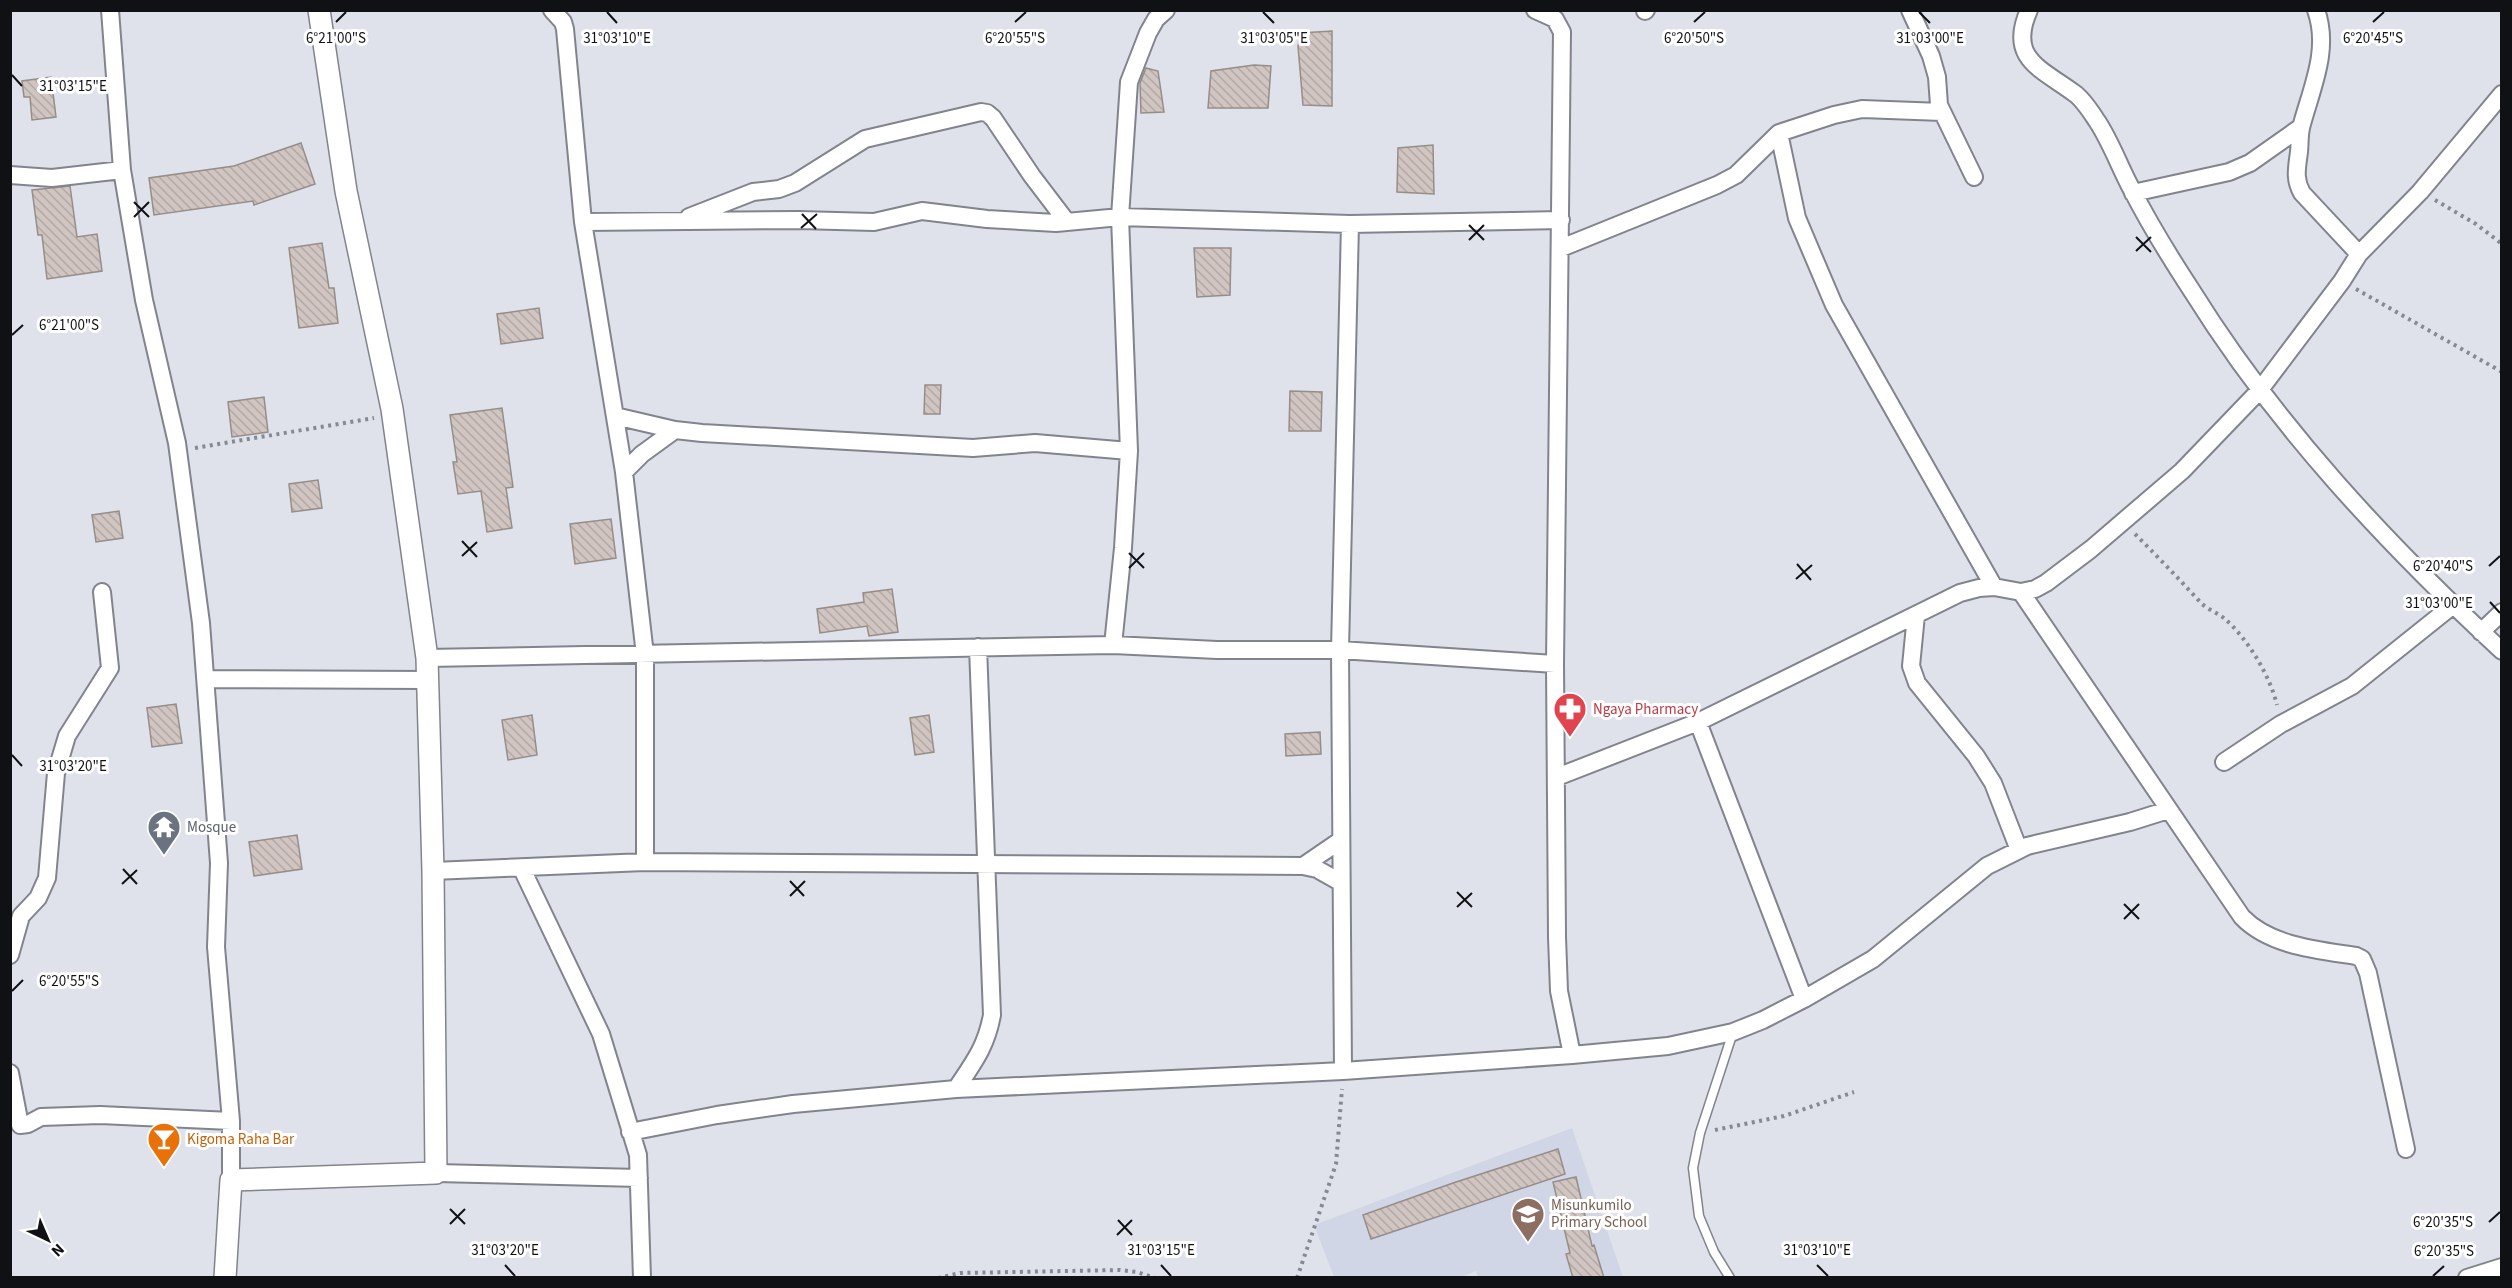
<svg xmlns="http://www.w3.org/2000/svg" width="2512" height="1288" viewBox="0 0 2512 1288" font-family="'Source Sans 3',sans-serif">
  <defs>
    <pattern id="building-back-hatch" width="6" height="6" patternUnits="userSpaceOnUse" patternTransform="scale(1.5)"><rect width="6" height="6" fill="#d0c5c1"/><path d="M-1 5l2 2M0 0l6 6M5-1l2 2" fill="none" stroke="#b2a8a5"/></pattern>
  </defs>
  <rect width="100%" height="100%" fill="#dfe2eb"/>
  <!-- built -->
  <path fill="#d1d6e6" d="M1572,1128L1623,1277L1478,1278L1476,1271L1459,1278L1334,1277L1314,1225Z"/>
  <!-- building -->
  <path fill="url(#building-back-hatch)" stroke="#968d89" stroke-width="1.5" d="M1332,31V106L1303,105L1298,46L1301,33Z
    M1254,65L1271,66L1268,108H1208L1211,71Z
    M1146,68L1158,71L1164,112L1141,113L1140,83Z
    M51,77L56,117L32,120L30,97H24L22,81Z
    M301,143L315,184L254,205L253,201L154,215L149,178L234,166Z
    M1433,145L1434,194L1397,192L1398,148Z
    M70,186L77,237L97,234L102,271L47,279L42,235H38L32,190Z
    M322,243L329,288H334L338,323L299,328L289,248Z
    M1194,248H1231L1230,295L1197,297Z
    M539,308L543,338L501,344L497,314Z
    M925,385H941L940,414H924Z
    M1290,391L1322,392L1321,431H1289Z
    M264,397L268,432L232,437L228,402Z
    M502,408L513,487L506,488L512,528L487,532L481,491L458,494L453,462H457L450,415Z
    M318,480L322,508L292,512L289,484Z
    M119,511L123,538L96,542L92,515Z
    M611,519L616,558L575,564L570,524Z
    M892,589L898,632L869,636L867,626L820,633L817,609L864,602L863,593Z
    M176,704L182,743L152,747L147,708Z
    M532,715L537,755L508,760L502,720Z
    M929,715L934,752L915,755L910,718Z
    M1320,732L1321,754L1286,756L1285,734Z
    M297,835L302,869L254,876L249,842Z
    M1558,1149L1565,1174L1371,1239L1363,1215L1453,1183Z
    M1576,1177L1592,1246L1594,1245L1604,1278H1573L1566,1254L1570,1253L1553,1182Z"/>
  <g fill="none" stroke-linecap="round" stroke-linejoin="round">
    <!-- service casing -->
    <g stroke="#82848d" stroke-width="11">
      <path id="service" d="M1730,1278L1714,1252L1699,1216L1693,1168L1700,1133L1733,1032"/>
    </g>
    <!-- minor casing -->
    <g stroke="#82848d" stroke-width="20">
      <path id="minor" d="M110,10L122,170L144,300L177,443L201,623L219,863L216,947L231,1121V1180
        M552,10L563,22L565,29L583,222L624,472L645,655V862
        M1535,10L1555,19L1562,32L1555,664L1557,937L1559,991L1572,1055
        M1910,10L1931,56L1937,77L1939,105L1974,177
        M2029,10C2007,59 2042,69 2074,93C2083,99 2091,112 2097,121C2111,142 2120,168 2132,190C2150,225 2171,259 2192,291C2276,426 2386,543 2502,651
        M2316,10C2330,49 2312,87 2302,124C2299,133 2300,143 2299,152C2297,168 2294,179 2302,193L2359,254
        M1645,11L1646,10
        M1779,133L1797,218L1834,305L1994,587
        M10,175L52,178L122,170
        M2133,193L2229,172L2250,163L2301,127
        M689,217L753,192L779,189L795,183L865,139L981,112L987,113L993,118L1032,176L1067,222
        M583,222L799,220L874,222L922,211L987,219L1056,223L1120,217L1350,224L1561,220
        M1561,248L1717,185L1736,175L1779,133L1834,115L1862,109L1942,112
        M615,416L675,430L702,433L973,448L1035,443L1129,451
        M624,472L642,454L675,430
        M2021,592L2242,917C2270,946 2317,950 2356,956L2362,959L2368,973L2406,1149
        M1916,615L1911,666L1917,683L1976,756L1993,783L2019,850
        M2481,632L2502,612
        M1113,645L1123,548L1129,451L1120,217L1129,82L1148,33L1156,19L1166,10
        M427,658L1113,645L1217,650H1340L1555,664
        M206,679L428,680
        M1698,722L1804,999
        M2224,762L2281,724L2352,686L2452,606
        M1557,777L1698,722L1960,593L1979,588L1994,587L2021,592L2035,589L2046,583L2091,549L2182,471L2259,391L2342,281L2359,254L2420,192L2502,94
        M1303,866L1341,840
        M522,869L601,1034L638,1155L642,1278
        M433,871L645,862L1303,866L1317,869L1340,882
        M10,955L21,916L38,898L47,878L56,773L67,736L110,668L102,592
        M1343,1071L1340,650L1350,224
        M10,1073L20,1125L28,1124L41,1117L100,1115L231,1121
        M956,1089C974,1062 986,1047 992,1015L978,647
        M630,1132L717,1115L793,1104L956,1089L1343,1071L1572,1055L1668,1046L1733,1032L1763,1020L1804,999L1873,959L1987,866L2027,846L2130,822L2168,810
        M436,1173L639,1178
        M2467,1278L2502,1267"/>
    </g>
    <!-- tertiary casing -->
    <g stroke="#82848d" stroke-width="24">
      <path id="tertiary" d="M225,1278L231,1180L436,1173L433,871L427,658L392,409L346,191L319,10"/>
    </g>
    <!-- path -->
    <path stroke="#86898f" stroke-width="4" stroke-dasharray="3 4.5" stroke-linecap="butt" d="M2435,200L2476,224L2502,244
      M2356,289L2502,372
      M195,448L374,418
      M2135,534C2158,557 2180,580 2202,604C2209,610 2218,613 2225,619C2248,639 2270,676 2277,705
      M1715,1130L1784,1116L1854,1092
      M938,1278L960,1273L1120,1270L1137,1272L1155,1278
      M1297,1278L1336,1164L1342,1089"/>
    <!-- service -->
    <use href="#service" stroke="#fff" stroke-width="8"/>
    <!-- minor -->
    <use href="#minor" stroke="#fff" stroke-width="16"/>
    <!-- tertiary -->
    <use href="#tertiary" stroke="#fff" stroke-width="21"/>
  </g>
  <!-- ticks -->
  <path fill="none" stroke="#101114" stroke-width="2" d="M607,12L617,23M1263,12L1274,23M1919,12L1930,23M336,22L346,12M1015,22L1026,12M1694,22L1705,12M2373,22L2384,12M12,75L22,86M134,202L149,217M802,214L816,229M134,217L149,202M1469,225L1484,240M801,228L817,214M2136,237L2151,252M1469,240L1484,225M2136,251L2151,237M12,335L23,325M462,541L477,557M1129,553L1144,568M462,556L477,542M1797,564L1811,580M2489,566L2500,556M1129,568L1144,553M1796,579L1812,565M2490,602L2500,613M12,755L22,766M123,869L137,884M790,881L804,896M122,884L137,870M1457,892L1472,907M790,896L805,881M2124,904L2139,919M1457,907L1472,893M2124,919L2139,904M12,991L23,980M450,1209L465,1224M1118,1220L1132,1235M2489,1222L2500,1212M450,1224L465,1209M1117,1235L1132,1220M505,1265L515,1276M1161,1265L1171,1276M1817,1265L1828,1276M2433,1276L2444,1266"/>
  <!-- icons -->
  <defs>
    <g id="pharmacy-pin" transform="scale(1.725)"><path d="M0 17L-7.5 6A9.5 9.5 0 1 1 7.5 6Z" fill="#e0444e" stroke="#fff"/><path d="M-2-6h4v4h4v4h-4v4h-4v-4h-4v-4h4Z" fill="#fff"/></g>
    <g id="temple-pin" transform="scale(1.725)"><path d="M0 17L-7.5 6A9.5 9.5 0 1 1 7.5 6Z" fill="#6b7280" stroke="#fff"/><path d="M0-6L5-2H3V0L6.5 2.5H4V6H1.5V3h-3V6H-4V2.5H-6.5L-3 0V-2H-5Z" fill="#fff"/></g>
    <g id="bar-pin" transform="scale(1.725)"><path d="M0 17L-7.5 6A9.5 9.5 0 1 1 7.5 6Z" fill="#e8710a" stroke="#fff"/><path d="M-6-5H6L.8 .8V4.5H3.5V6h-7V4.5H-.8V.8Z" fill="#fff"/></g>
    <g id="school-pin" transform="scale(1.725)"><path d="M0 17L-7.5 6A9.5 9.5 0 1 1 7.5 6Z" fill="#8d6e63" stroke="#fff"/><path d="M0-5L7-2L0 1L-7-2ZM-4 1L0 2.5L4 1V4Q0 6-4 4Z" fill="#fff"/></g>
  </defs>
  <g fill-rule="evenodd">
    <use href="#pharmacy-pin" x="1570" y="709"/>
    <use href="#temple-pin" x="164" y="827"/>
    <use href="#bar-pin" x="164" y="1139"/>
    <use href="#school-pin" x="1528" y="1214"/>
  </g>
  <g text-anchor="middle" dominant-baseline="central" stroke-width="6" stroke-linejoin="round" paint-order="stroke">
    <!-- health labels -->
    <g font-size="15" fill="#be3a42" stroke="#fff" text-anchor="start">
      <text x="1593" y="709">Ngaya Pharmacy</text>
    </g>
    <!-- worship labels -->
    <g font-size="15" fill="#5b616d" stroke="#fff" text-anchor="start">
      <text x="187" y="827">Mosque</text>
    </g>
    <!-- food labels -->
    <g font-size="15" fill="#c56008" stroke="#fff" text-anchor="start">
      <text x="187" y="1139">Kigoma Raha Bar</text>
    </g>
    <!-- education labels -->
    <g font-size="15" fill="#785e54" stroke="#fff" text-anchor="start">
      <text x="1551" y="1205">Misunkumilo<tspan x="1551" dy="17">Primary School</tspan></text>
    </g>
  </g>
  <g font-size="15" text-anchor="middle" fill="#101114" stroke="#fff" stroke-width="6" stroke-linejoin="round" paint-order="stroke">
    <text x="336" y="43">6°21'00"S</text>
    <text x="1015" y="43">6°20'55"S</text>
    <text x="1694" y="43">6°20'50"S</text>
    <text x="2373" y="43">6°20'45"S</text>
    <text x="617" y="43">31°03'10"E</text>
    <text x="1274" y="43">31°03'05"E</text>
    <text x="1930" y="43">31°03'00"E</text>
    <text x="73" y="91">31°03'15"E</text>
    <text x="69" y="330">6°21'00"S</text>
    <text x="2443" y="571">6°20'40"S</text>
    <text x="2439" y="608">31°03'00"E</text>
    <text x="73" y="771">31°03'20"E</text>
    <text x="69" y="986">6°20'55"S</text>
    <text x="2443" y="1227">6°20'35"S</text>
    <text x="505" y="1255">31°03'20"E</text>
    <text x="1161" y="1255">31°03'15"E</text>
    <text x="1817" y="1255">31°03'10"E</text>
    <text x="2444" y="1256">6°20'35"S</text>
  </g>
  <!-- border -->
  <rect width="2512" height="1288" fill="none" stroke="#101114" stroke-width="24"/>
  <!-- north arrow -->
  <g transform="translate(48 1240) rotate(136)" stroke="#ffffff" stroke-width="4.5" paint-order="stroke">
  <path d="M0-4.5L10 22L0 15L-10 22Z" fill="#101114"/>
  <text y="-9" font-size="16" font-weight="bold" text-anchor="middle" fill="#101114">N</text>
  </g>
</svg>
